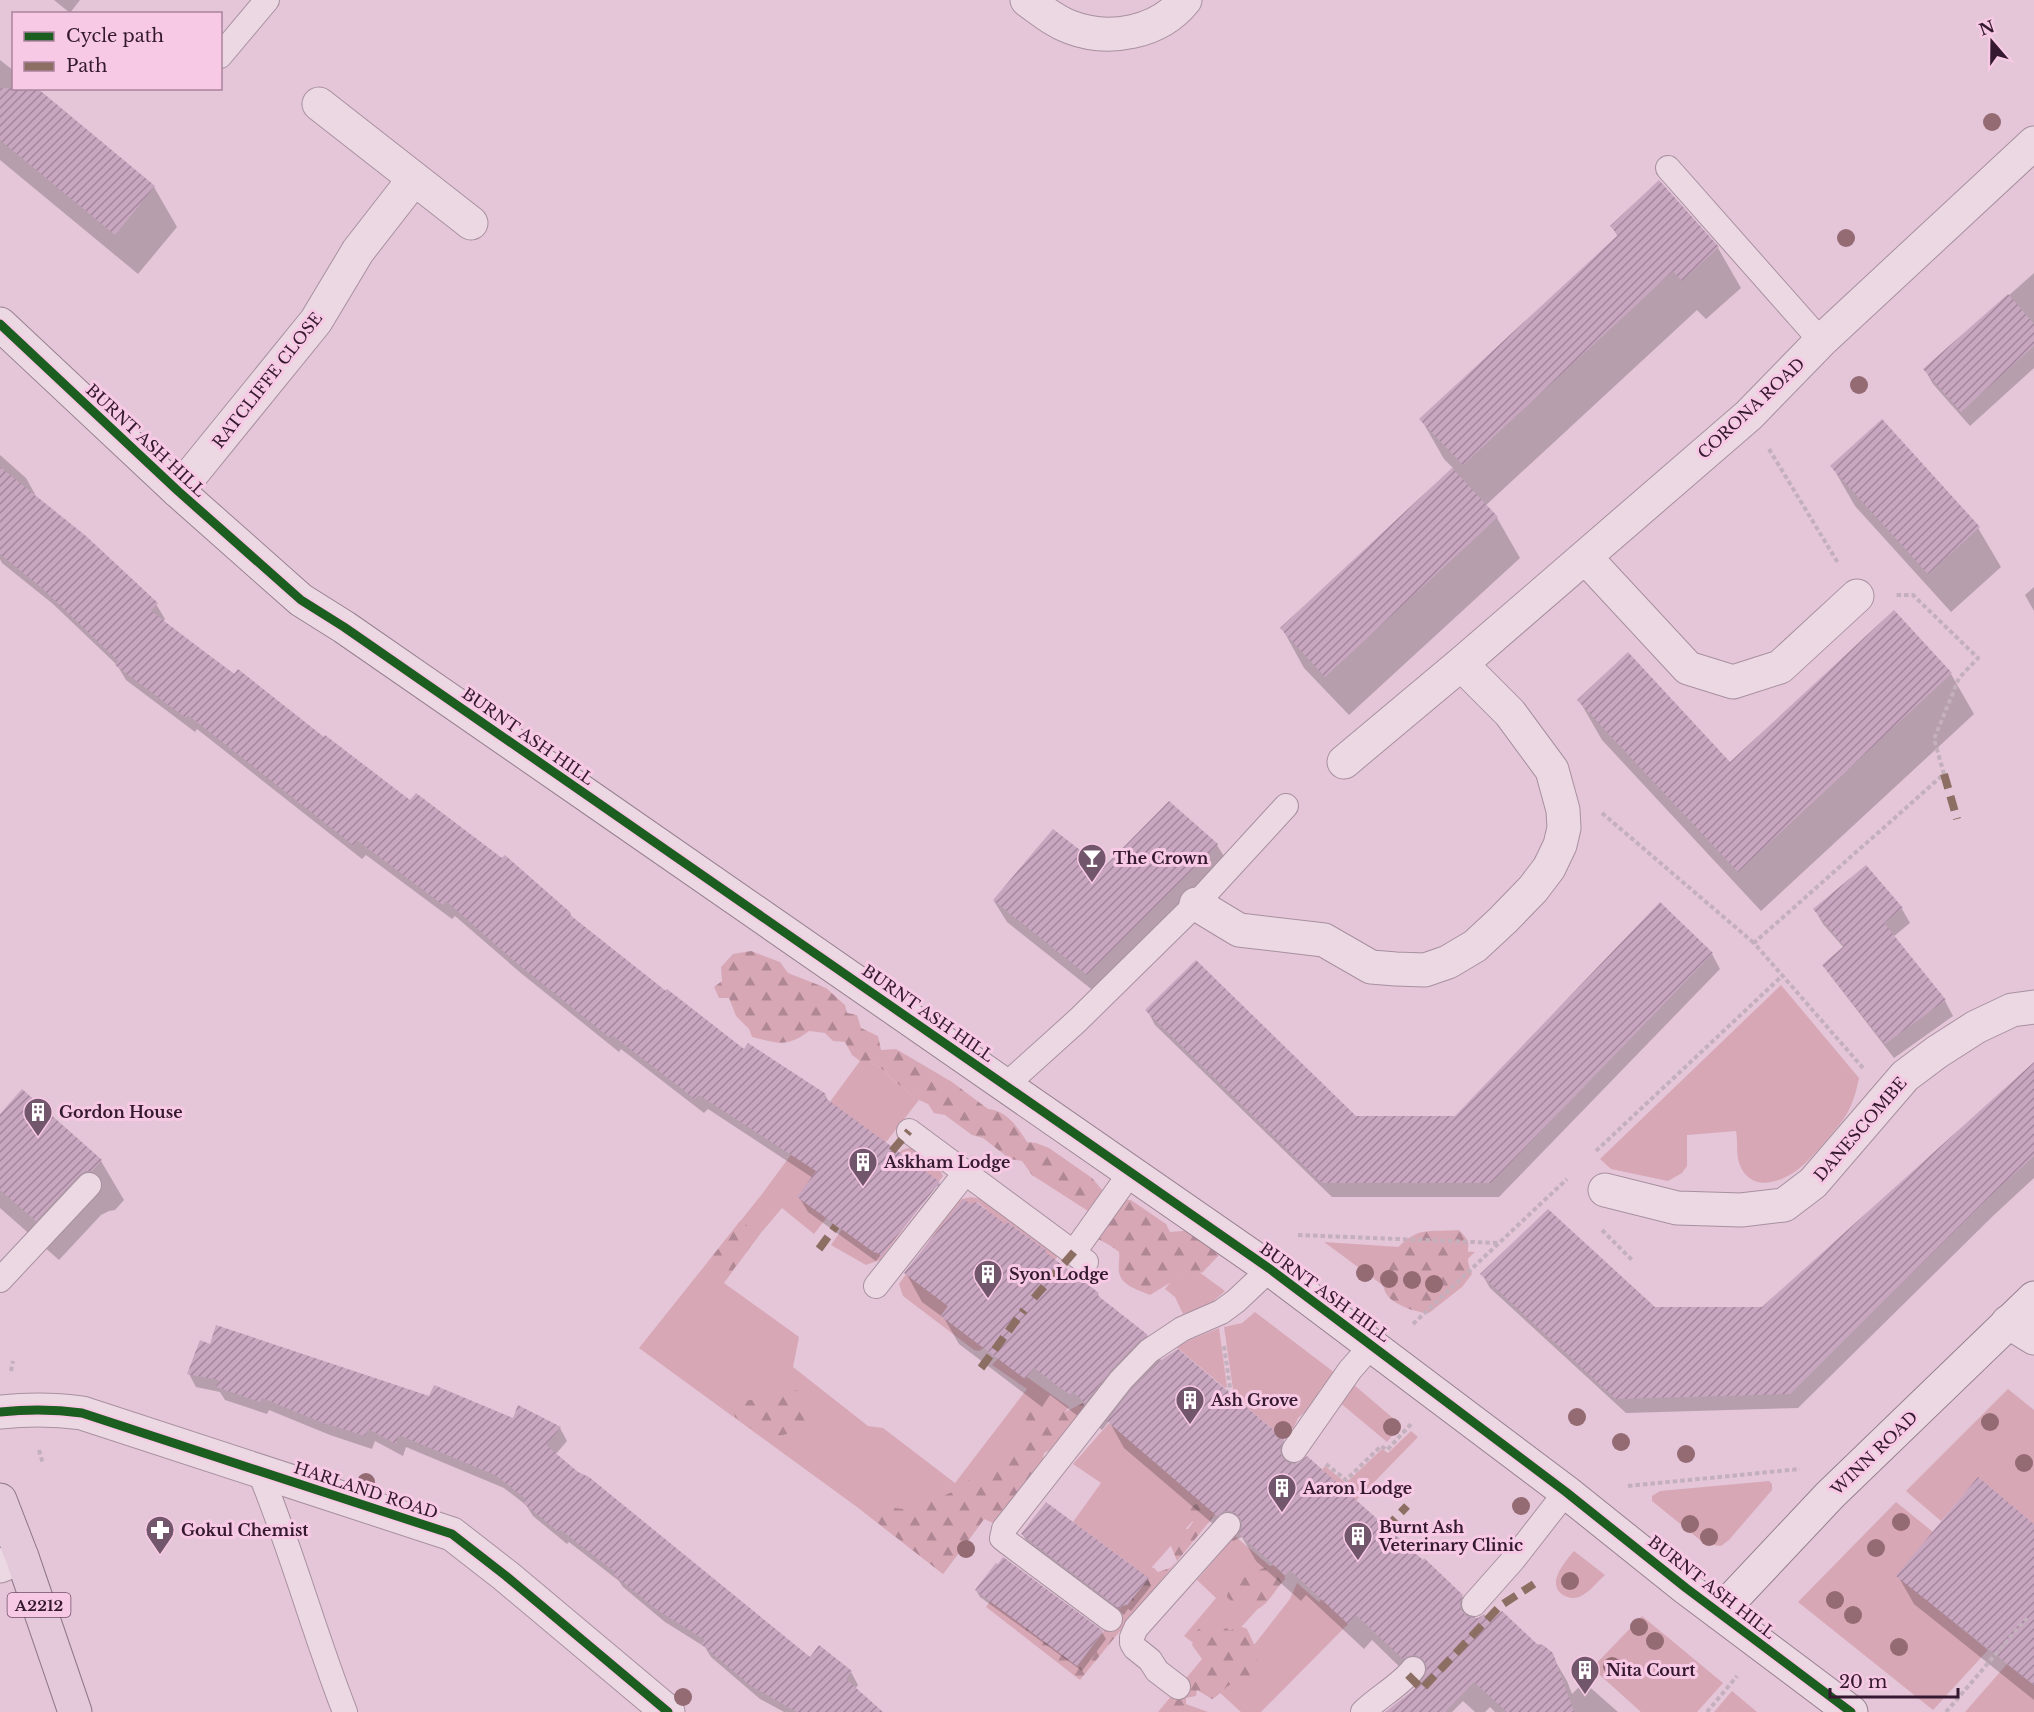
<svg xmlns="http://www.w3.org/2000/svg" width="2034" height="1712" viewBox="0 0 2034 1712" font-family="'Libre Baskerville',serif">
  <defs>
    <pattern id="forest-firs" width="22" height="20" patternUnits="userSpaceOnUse" patternTransform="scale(1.5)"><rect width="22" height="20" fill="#d8a7b5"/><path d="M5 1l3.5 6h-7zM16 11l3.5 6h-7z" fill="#b08794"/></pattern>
    <pattern id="building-hatch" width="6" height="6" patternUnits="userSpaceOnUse" patternTransform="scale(1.5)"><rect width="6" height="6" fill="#c8a6c0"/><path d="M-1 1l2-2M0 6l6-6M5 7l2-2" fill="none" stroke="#a3869c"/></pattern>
  </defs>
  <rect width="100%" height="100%" fill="#e4c6d8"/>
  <!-- green -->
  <path fill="#d8a7b5" d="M1781,985L1859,1078C1856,1093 1852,1107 1843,1120C1833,1133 1808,1163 1796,1171C1776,1185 1749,1191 1739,1163C1736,1153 1738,1141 1736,1131L1687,1135V1166L1682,1173L1668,1181L1611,1169L1600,1159Z
    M860,1061H869L885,1071L893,1080L919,1100L814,1234L782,1208L760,1234L724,1283L799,1337L793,1367L868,1426L883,1428L955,1483L1027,1389L992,1365L999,1357L1069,1407L943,1574L857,1507L639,1348L762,1194Z
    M911,1147L941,1172L943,1176L880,1260L866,1265L831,1245L842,1229L875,1253L897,1155L902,1150Z
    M971,1197L981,1199L1058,1256L1029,1294L1019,1287L1046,1250L1007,1222L1004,1226L985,1212L986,1209L977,1202L975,1204L973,1203L914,1280L948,1306L941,1316L984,1348L979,1351L974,1350L903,1296L899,1284L954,1205L962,1199Z
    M1324,1242L1475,1252L1415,1309Z
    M1195,1269L1225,1291L1208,1306L1183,1314L1175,1297L1165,1289L1178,1273L1188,1274Z
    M1255,1312L1335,1373L1331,1383L1321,1388L1310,1408L1298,1418L1294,1427L1274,1447L1276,1432L1230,1393L1233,1389L1224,1327L1242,1323Z
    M1219,1328L1227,1387L1225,1388L1175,1346Z
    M1353,1384L1401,1425L1387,1442L1338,1401Z
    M2008,1389L2034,1410V1524L1978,1478L1941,1521L1906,1491Z
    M1109,1423L1206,1506L1145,1575L1073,1522L1101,1483L1073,1464Z
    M1411,1431L1418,1437L1347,1510L1322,1470L1325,1466L1346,1483L1382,1449L1388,1453Z
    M1769,1481L1772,1484V1490L1729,1540L1721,1546L1705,1544L1652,1501V1496L1660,1491Z
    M1896,1502L1933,1532L1897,1576L1988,1650L1933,1710L1798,1602Z
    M1235,1536L1285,1579L1213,1658L1184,1636L1216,1598L1197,1580Z
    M1574,1551L1605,1575C1597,1582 1589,1593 1579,1597C1574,1599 1569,1598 1565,1596C1544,1585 1565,1562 1574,1551Z
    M1297,1583L1319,1602L1333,1588L1348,1624L1261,1712H1241L1218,1691L1290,1599Z
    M1642,1616L1723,1683L1697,1712H1641L1592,1668Z
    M2007,1664L2034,1685V1712H1965Z
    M1732,1691L1757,1712H1714Z"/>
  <!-- forest -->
  <path fill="url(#forest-firs)" d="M751,951L780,962L788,973L826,988L845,1005L847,1013L857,1015L861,1028L878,1036L881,1050L896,1049L952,1082L988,1109C1008,1111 1017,1127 1027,1142L1036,1143L1049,1148L1092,1178L1103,1191L1114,1199L1131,1200L1166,1224L1170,1232L1193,1230L1223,1251L1202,1273L1195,1270L1191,1277L1178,1273L1173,1281L1150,1295C1139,1290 1121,1286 1119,1272C1118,1265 1120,1258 1119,1252C1108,1242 1097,1241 1088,1230V1211L1032,1175L1022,1161L1010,1159L983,1138L972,1135L945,1115L934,1113L928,1104L919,1100L893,1080L885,1071L869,1061H860L852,1055L845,1042L833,1041L825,1033L809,1031C787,1048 777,1043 752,1037L749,1029L736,1016L729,998H719L714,987L722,981L721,967L733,954Z
    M740,1221L760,1234L732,1271L720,1273L709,1269L707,1263Z
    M1459,1230C1473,1245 1467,1241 1468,1258C1468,1264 1470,1269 1472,1274L1462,1287L1429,1313C1417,1313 1394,1305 1387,1295C1372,1272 1400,1237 1422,1232C1433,1230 1447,1231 1459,1230Z
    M798,1390L809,1419C799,1431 791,1434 776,1436L773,1444L735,1417L734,1409C752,1387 773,1415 787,1391Z
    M1083,1403L1086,1410L1065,1443L1044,1453L1041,1472L1004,1519L993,1523L984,1519L943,1574L869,1516C893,1497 887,1512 908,1508L910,1500C916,1496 922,1499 927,1495L931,1496L932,1501L937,1503C944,1496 946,1492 957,1492L964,1500L971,1499L976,1496L966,1484C976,1467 997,1466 1010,1453H1016C1021,1445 1026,1443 1034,1441L1025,1423L1028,1412C1040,1405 1052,1405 1065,1412Z
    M1196,1504L1203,1507L1222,1506L1080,1680L986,1607L990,1601L1078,1665L1104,1631L1101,1627L1117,1607L1127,1605L1148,1578L1132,1566L1144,1559L1148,1567L1154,1568L1158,1572L1170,1568L1177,1561L1168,1539L1178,1528L1188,1529L1193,1522L1188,1513L1190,1508Z
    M1274,1565L1285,1576V1579C1275,1589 1267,1609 1251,1611C1243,1602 1238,1609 1227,1597L1228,1592L1236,1588L1240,1578L1253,1575L1261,1569Z
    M1240,1626L1247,1629L1255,1646L1254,1654L1258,1662C1247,1684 1247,1676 1228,1686C1222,1690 1219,1696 1212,1699L1197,1690L1196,1696L1186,1698V1704L1208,1712H1158L1202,1659L1192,1645L1197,1630L1202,1628L1213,1634H1221V1630L1227,1628L1229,1631Z"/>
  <!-- shadow -->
  <path fill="#0003" fill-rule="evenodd" d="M54,0H80L70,13Z
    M0,60L14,71V88L154,187L177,227L138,274L0,160Z
    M1612,226L1718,248L1741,288L1706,319L1697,310L1485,506L1497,518L1520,558L1349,715L1304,668L1282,628L1453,468L1444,459L1421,419L1618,237Z
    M2034,273V368L1970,426L1933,384L1925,370Z
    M0,455L26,478L35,494L33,495L156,604L165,619L163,622L410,802L570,914L573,919L666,993L745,1051L825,1095L830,1104L939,1183L948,1198L884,1267L808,1212L799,1197L813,1178L708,1109L704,1113L621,1049L619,1052L522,974L455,916L452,919L366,855L362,859L197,729L195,732L126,680L117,665L53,604L2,563L0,559ZM935,1186H938L878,1263L876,1261Z
    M1832,466L1978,528L2001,567L1951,612L1855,506Z
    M2034,587V611L2025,595Z
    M1894,612L1951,674L1974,714L1761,911L1602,740L1579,700L1730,764Z
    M1217,845L1230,866L1100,996L1007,922L994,901L1103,870Z
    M1866,867L1902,909L1910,923L1893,937L1945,1001L1953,1016L1894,1058L1833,979L1824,965L1844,948L1823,924L1815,910Z
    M1712,954L1720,969L1499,1197H1332L1155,1025L1147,1010L1355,1117H1455Z
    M2034,1064V1178L1994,1215L1798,1408L1626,1413L1490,1288L1482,1274L1654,1308L1763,1309Z
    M0,1116L101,1161L124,1200L115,1210L109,1211L101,1215L59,1260L0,1208Z
    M1005,1226L1045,1251L1048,1256L1098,1294L1101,1300L1147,1336L1162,1362L1283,1440L1297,1465L1462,1596L1476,1619L1492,1623L1551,1654L1567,1681L1572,1694L1584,1682L1618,1712H1495L1490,1707L1485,1712H1475L1463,1701L1452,1712H1446L1372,1640L1364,1649L1306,1595L1301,1601L1256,1561L1242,1537L1233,1541L1124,1448L1109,1421L1102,1430L1090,1419L1087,1423L1050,1395L1042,1407L959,1344L944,1318L922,1302L906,1273Z
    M189,1374L430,1398L513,1420L560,1428L567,1441L555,1455L810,1659L851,1672L858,1685L855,1689L881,1712H784L760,1699L711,1657L705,1647L665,1622L623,1587L619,1581L569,1542L567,1544L533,1516L526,1505L504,1488L406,1447L403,1456L375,1441L372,1449L330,1435L269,1410L267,1414L225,1400L220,1392L196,1387Z
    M2034,1526V1700L1914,1604L1898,1576Z
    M1023,1535L1148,1579L1151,1586L1131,1611L1128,1609L1124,1615L1026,1541Z
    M976,1590L1102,1632L1106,1639L1082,1671L980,1597Z"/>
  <!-- building -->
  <path fill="url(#building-hatch)" d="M0,88H37L155,186L115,235L0,140Z
    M1659,180L1719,247L1682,281L1673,271L1463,465L1419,419L1618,235L1610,226Z
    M2008,294L2034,324V346L1961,412L1923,369Z
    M1882,419L1980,527L1928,574L1830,466Z
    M0,467L86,536L158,603L151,611L189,640L234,674L238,669L324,737L325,735L410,800L416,793L502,858L505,855L571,913L570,915L666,991L667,989L744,1049L748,1043L826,1094L824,1097L940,1182L881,1256L876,1252L875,1253L797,1197L816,1171L699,1095L695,1099L612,1035L610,1038L512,959L446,901L443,905L357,840L353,845L188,715L186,718L115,665L118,661L43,589L0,554Z
    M1452,468L1498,517L1325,677L1280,628Z
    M1894,610L1952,673L1738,872L1577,700L1628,652L1730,762Z
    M1169,801L1218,844L1087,975L993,900L1053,829L1103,868Z
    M1866,865L1903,908L1884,923L1946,1000L1885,1044L1822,965L1844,946L1813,909Z
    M1660,902L1713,953L1491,1183H1322L1145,1010L1196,960L1356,1116H1455Z
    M2034,1062V1156L1986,1200L1790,1394L1616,1399L1480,1274L1548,1209L1655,1307H1762Z
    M22,1089L102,1160L92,1171H85L79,1175L36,1221L0,1190V1114Z
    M963,1199L971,1204L976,1202L1005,1224L1007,1222L1046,1250L1045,1252L1099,1293L1097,1295L1148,1335L1139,1341L1111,1370L1085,1403L1073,1392L1070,1395L1034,1368L1025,1379L941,1316L948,1306L904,1273Z
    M216,1325L429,1396L434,1385L513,1418L518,1405L561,1427L546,1445L578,1472L589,1477L810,1657L819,1645L852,1671L846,1679L883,1712H797L751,1686L701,1644L705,1640L656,1609L613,1574L615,1572L561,1530L559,1532L523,1503L526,1499L495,1475L399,1435L396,1444L368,1429L365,1436L321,1422L262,1398L260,1402L216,1387L219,1380L187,1374L200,1340L210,1344Z
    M1178,1349L1284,1439L1280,1449L1281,1455L1285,1461L1292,1464L1299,1463L1307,1456L1423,1560L1424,1558L1463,1595L1460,1601V1608L1465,1615L1472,1618H1478L1484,1614L1491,1621L1502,1611L1537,1644L1543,1645L1553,1653L1574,1712H1507L1474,1682L1445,1712H1385L1412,1691L1424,1678L1427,1671L1426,1664L1423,1659L1415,1655L1408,1656L1403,1659L1356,1615L1348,1624L1290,1570L1285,1575L1239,1534L1242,1528V1521L1237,1514L1230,1511H1224L1217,1516L1107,1421L1132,1389L1158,1362Z
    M1978,1477L2034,1524V1685L1896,1576Z
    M1046,1502L1149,1578L1127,1605L1124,1603L1120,1609L1021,1534Z
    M1003,1557L1103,1631L1077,1666L975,1590L996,1563L998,1564Z"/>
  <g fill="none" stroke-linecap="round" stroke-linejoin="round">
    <!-- lane casing -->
    <g stroke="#a890a0" stroke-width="26">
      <path id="lane" d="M220,56L267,0
        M1668,168L1821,341
        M1006,1085L1078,1020L1196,904L1286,806
        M909,1131L1086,1262
        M1074,1252L1131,1172
        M0,1280L89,1185
        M876,1286L966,1172
        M1294,1450L1350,1370L1372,1345
        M260,1473C292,1551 314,1633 345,1712
        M1474,1604L1513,1560L1566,1492
        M1110,1619L1007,1542L1002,1538L1004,1529L1121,1380L1149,1351L1182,1329L1221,1312L1236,1301L1270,1269
        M1178,1687L1157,1671L1150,1660L1135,1648L1132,1643V1637L1136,1628L1228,1525
        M1363,1712C1377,1698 1402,1684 1413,1669"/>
    </g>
    <!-- street casing -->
    <g stroke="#a890a0" stroke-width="35">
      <path id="street" d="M1027,0C1041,10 1054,21 1070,27C1109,42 1159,33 1185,0
        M319,104L471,223
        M178,491L316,321L358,251L414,179
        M1585,557L1688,668L1733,682L1780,667L1857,596
        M1344,762L1461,664L1749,415L1821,341L2034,143
        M1196,904L1239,930L1324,940L1371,967L1396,969L1425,970L1448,962L1475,946L1503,920L1533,889L1549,868L1560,845L1564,828L1563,810L1552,770L1510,713L1461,664
        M1605,1190L1677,1208L1741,1210L1784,1205L1813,1183L1905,1076L1937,1052L1976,1027L2012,1010L2034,1007
        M2008,1322L2034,1338
        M0,1412C28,1409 54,1409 82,1413L452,1534L506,1576L668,1712
        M0,1566L22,1557"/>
    </g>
    <!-- secondary casing -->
    <g stroke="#978090" stroke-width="35">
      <path id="secondary" d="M0,324L178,491L301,600L344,627L591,798L1270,1269L1566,1492L1686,1588L1851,1712
        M1719,1613L1830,1495L2034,1298"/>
    </g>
    <!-- primary casing -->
    <g stroke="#8d7786" stroke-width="35">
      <path id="primary" d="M0,1500L22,1557L75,1712"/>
    </g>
    <!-- path -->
    <path stroke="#c3b0bc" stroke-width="4" stroke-dasharray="4.5 3" stroke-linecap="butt" d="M1769,449L1838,563
      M1602,813L1754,943
      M1863,1068L1754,943L1944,774L1934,739L1959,678L1978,658L1913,595H1896
      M1596,1151L1782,976
      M1602,1230L1633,1261
      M1298,1235L1498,1243
      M1413,1324L1567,1179
      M1224,1346L1230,1388L1228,1391
      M11,1371L13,1361
      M39,1450L43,1464
      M1326,1464L1346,1480L1381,1446L1387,1450L1412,1423
      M1628,1486L1800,1469
      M1707,1712L1737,1676
      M1946,1712L2027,1618"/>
    <!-- lane -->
    <use href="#lane" stroke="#ebd8e3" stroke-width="24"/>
    <!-- street -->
    <use href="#street" stroke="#ebd8e3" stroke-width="33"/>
    <!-- secondary -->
    <use href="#secondary" stroke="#ebd8e3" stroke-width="33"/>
    <!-- primary -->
    <use href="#primary" stroke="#e3c9d9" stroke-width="33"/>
    <!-- quiet -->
    <path stroke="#8d6e63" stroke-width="8" stroke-dasharray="15 8" stroke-linecap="butt" d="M1944,774L1957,819
      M892,1151L909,1131
      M819,1249L836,1226
      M1034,1298L1074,1252
      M981,1368L1024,1310
      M1385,1529L1407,1506
      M1408,1675L1422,1689L1500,1606L1534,1584"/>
    <!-- cycleway casing -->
    <g stroke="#f8c9e4" stroke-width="13">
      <path id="cycleway" d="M0,324L178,491L301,600L344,627L591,798L1270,1269L1566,1492L1686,1588L1851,1712
        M0,1412C28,1409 54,1409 82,1413L452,1534L506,1576L668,1712"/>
    </g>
    <!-- cycleway -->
    <use href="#cycleway" stroke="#1b5e20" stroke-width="9"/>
  </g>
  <!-- trees -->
  <g fill="#946a73">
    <circle cx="1992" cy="122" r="9"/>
    <circle cx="1846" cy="238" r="9"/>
    <circle cx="1859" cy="385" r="9"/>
    <circle cx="1365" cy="1273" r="9"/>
    <circle cx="1389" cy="1279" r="9"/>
    <circle cx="1412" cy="1280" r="9"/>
    <circle cx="1434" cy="1284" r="9"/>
    <circle cx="1577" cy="1417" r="9"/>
    <circle cx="1990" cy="1422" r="9"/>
    <circle cx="1392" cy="1427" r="9"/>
    <circle cx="1283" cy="1430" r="9"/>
    <circle cx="1621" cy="1442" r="9"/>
    <circle cx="1686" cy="1454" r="9"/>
    <circle cx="2024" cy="1463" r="9"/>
    <circle cx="366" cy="1482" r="9"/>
    <circle cx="1521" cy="1506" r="9"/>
    <circle cx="1901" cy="1522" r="9"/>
    <circle cx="1690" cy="1524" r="9"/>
    <circle cx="1709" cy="1537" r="9"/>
    <circle cx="1876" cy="1548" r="9"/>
    <circle cx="966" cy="1549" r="9"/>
    <circle cx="1570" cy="1581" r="9"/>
    <circle cx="1835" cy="1600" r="9"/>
    <circle cx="1853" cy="1615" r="9"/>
    <circle cx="1639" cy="1627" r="9"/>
    <circle cx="1655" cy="1641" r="9"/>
    <circle cx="1899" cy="1647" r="9"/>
    <circle cx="1612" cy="1666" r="9"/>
    <circle cx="683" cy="1697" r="9"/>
  </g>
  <!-- icons -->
  <defs>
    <g id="bar-pin" transform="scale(1.5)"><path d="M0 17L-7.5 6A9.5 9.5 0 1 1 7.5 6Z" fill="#72566b" stroke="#f8c9e4"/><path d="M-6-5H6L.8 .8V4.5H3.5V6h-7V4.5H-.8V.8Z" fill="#fff"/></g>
    <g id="building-pin" transform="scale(1.5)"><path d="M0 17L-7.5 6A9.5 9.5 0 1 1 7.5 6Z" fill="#72566b" stroke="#f8c9e4"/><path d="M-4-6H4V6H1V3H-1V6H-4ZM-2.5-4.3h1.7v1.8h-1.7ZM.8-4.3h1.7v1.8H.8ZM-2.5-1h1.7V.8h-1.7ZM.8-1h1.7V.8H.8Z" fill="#fff"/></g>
    <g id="pharmacy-pin" transform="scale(1.5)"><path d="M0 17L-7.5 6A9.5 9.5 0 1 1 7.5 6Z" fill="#72566b" stroke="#f8c9e4"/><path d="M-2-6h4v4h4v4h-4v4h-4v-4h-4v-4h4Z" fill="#fff"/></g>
  </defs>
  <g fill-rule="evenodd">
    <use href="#bar-pin" x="1092" y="858"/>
    <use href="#building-pin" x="38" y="1112"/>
    <use href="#building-pin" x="863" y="1162"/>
    <use href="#building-pin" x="988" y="1274"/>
    <use href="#building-pin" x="1190" y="1400"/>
    <use href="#building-pin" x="1282" y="1488"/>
    <use href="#pharmacy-pin" x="160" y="1530"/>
    <use href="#building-pin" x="1358" y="1536"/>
    <use href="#building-pin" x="1585" y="1670"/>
  </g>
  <g text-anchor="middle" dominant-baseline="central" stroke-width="6" stroke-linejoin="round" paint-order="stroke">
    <!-- shield labels -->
    <rect fill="#f8c9e4" stroke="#704e66" stroke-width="1.5" x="7.5" y="1593" width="63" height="24" rx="4.5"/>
    <g font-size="15" font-weight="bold" fill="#351930">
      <text x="39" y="1605">A2212</text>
    </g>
    <!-- street labels -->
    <g font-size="16" fill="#351930" stroke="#f8c9e4">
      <text transform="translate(267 380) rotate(-52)">RATCLIFFE CLOSE</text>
      <text transform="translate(1751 408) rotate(-43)">CORONA ROAD</text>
      <text transform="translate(146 440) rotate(43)">BURNT ASH HILL</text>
      <text transform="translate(528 736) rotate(35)">BURNT ASH HILL</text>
      <text transform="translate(928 1013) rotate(35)">BURNT ASH HILL</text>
      <text transform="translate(1860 1129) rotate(-49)">DANESCOMBE</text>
      <text transform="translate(1325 1292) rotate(36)">BURNT ASH HILL</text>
      <text transform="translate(1874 1453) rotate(-44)">WINN ROAD</text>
      <text transform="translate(366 1490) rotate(18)">HARLAND ROAD</text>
      <text transform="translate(1712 1587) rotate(38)">BURNT ASH HILL</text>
    </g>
    <!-- poi labels -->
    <g font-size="16" font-weight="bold" fill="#351930" stroke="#f8c9e4" text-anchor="start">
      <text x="1113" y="858">The Crown</text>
      <text x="59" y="1112">Gordon House</text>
      <text x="884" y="1162">Askham Lodge</text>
      <text x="1009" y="1274">Syon Lodge</text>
      <text x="1211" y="1400">Ash Grove</text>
      <text x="1303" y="1488">Aaron Lodge</text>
      <text x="1379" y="1527">Burnt Ash<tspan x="1379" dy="18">Veterinary Clinic</tspan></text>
      <text x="181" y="1530">Gokul Chemist</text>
      <text x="1606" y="1670">Nita Court</text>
    </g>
  </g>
  <!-- legend -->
  <rect x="12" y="12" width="210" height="78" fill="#f8c9e4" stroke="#aa839c" stroke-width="1.5"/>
  <rect x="24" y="32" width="30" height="9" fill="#1b5e20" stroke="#aa839c" stroke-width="1.5"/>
  <text x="66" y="42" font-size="18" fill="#351930">Cycle path</text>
  <rect x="24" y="62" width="30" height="9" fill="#8d6e63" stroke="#aa839c" stroke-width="1.5"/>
  <text x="66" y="72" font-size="18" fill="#351930">Path</text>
  <!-- north arrow -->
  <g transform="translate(1992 42) rotate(340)" stroke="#f8c9e4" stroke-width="4.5" paint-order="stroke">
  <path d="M0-4.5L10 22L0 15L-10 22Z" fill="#351930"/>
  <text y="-9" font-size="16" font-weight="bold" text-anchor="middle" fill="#351930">N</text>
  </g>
  <!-- scale -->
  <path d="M1830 1688v9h128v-9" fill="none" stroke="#351930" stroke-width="3"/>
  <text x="1839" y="1688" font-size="18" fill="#351930" stroke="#f8c9e4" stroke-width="4.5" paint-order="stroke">20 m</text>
</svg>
